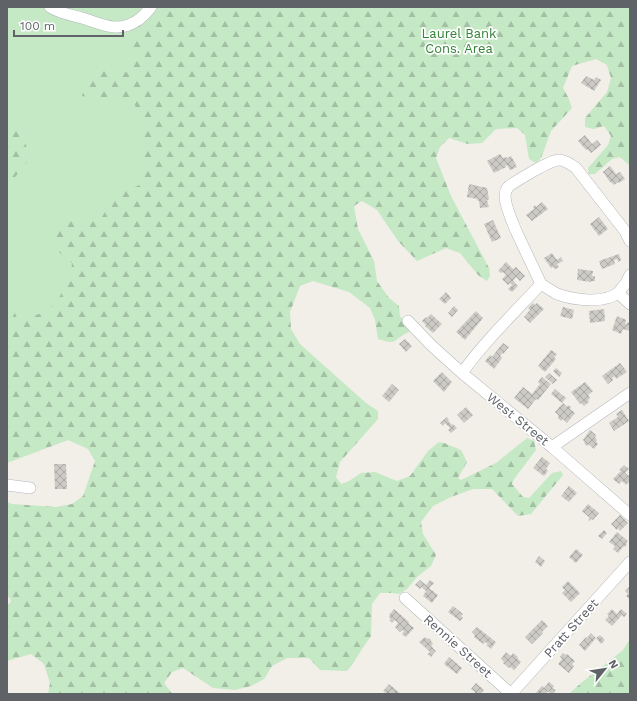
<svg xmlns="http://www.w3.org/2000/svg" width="637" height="701" viewBox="0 0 637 701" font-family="'Work Sans',sans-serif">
  <defs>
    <pattern id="forest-firs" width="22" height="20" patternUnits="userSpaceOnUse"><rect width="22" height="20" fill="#c5e8c5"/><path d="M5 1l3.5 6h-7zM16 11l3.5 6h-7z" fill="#a3c0a4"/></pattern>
    <pattern id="building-cross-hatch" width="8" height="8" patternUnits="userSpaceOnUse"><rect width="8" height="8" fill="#cccac5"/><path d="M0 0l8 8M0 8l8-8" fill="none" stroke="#a9a8a4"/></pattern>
  </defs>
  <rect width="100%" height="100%" fill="#f1efe8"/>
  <!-- green -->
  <path fill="#c5e8c5" d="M7,7H579L474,72L126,421L7,460Z"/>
  <!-- forest -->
  <path fill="url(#forest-firs)" d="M161,7H630V166L620,157L612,159L595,174H589L588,168L608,145L611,136L604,126L594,129L585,127V118L607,92L611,78L607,65L596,59L572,66L563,88L568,97L572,108L551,131L541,158L536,163L529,159L525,135L517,128L496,129L482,143L468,144L449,138L440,147L436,158L451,196L489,268L490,276L487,281L478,275L460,253L446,248L426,257L417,261L398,241L377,210L362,201L354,206L358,229L374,261L377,281L389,298L399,306L400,316L407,324L409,332C392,339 400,346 378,339L375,320L370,308L349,292L313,281L300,286L290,312L291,329L300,344L366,403L378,411V419L340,462L336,477L341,484L349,481L361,473L375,472L397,481L410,476L428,451L439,442L444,443L461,450L467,462L458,478L461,480L496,463L527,438L534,441L536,450L514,479L512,484L523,497L529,498L552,473L561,471L563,475L531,514L518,516L492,489H473L451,497L433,506L421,522L423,534L436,555L431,566L417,577L407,589L399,594L392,593H380L372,604L371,636L364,646L352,665L347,671L320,670L309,658H287L272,666L264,679L251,686L235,690L213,688L183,668L172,672L164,683L171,692L174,694H48L50,683L44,664L31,654L7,661V605L10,603L11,600L7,595V502L12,504L56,507L72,504L83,496L95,461L88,449L68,440L7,463V234L12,272L13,309L18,320L28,318L47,311L58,300L71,273L72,263L54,248L52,234L64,221L88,222L102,217L110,203L127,190L142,184V121L134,103L124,97L92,98L82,96L87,78L94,67L107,65L125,73L131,65L132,35L140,24L153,19Z
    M7,116L23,136L30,158L12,181L7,191Z
    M630,639V694H569L581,683L608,662L623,650Z"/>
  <!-- building -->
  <path fill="url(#building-cross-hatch)" d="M586,76L594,80L596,77L601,80L594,91L581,83Z
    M585,135L592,144L597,140L601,145L591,153L587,149L586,150L578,141Z
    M500,154L503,158L506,157L507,158L511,156L517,167L510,170L507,165L505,166L506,167L494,173L487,161Z
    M610,166L616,174L620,172L625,179L619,183L618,182L614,185L611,182H610L603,172Z
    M469,184L487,188L489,199L487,200L489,207L480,208L479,201H478L477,199L467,197Z
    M542,202L548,209L532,221L526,215L534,209L533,207L535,205L536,207Z
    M599,217L608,229L599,236L590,224Z
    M493,220L501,238L492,242L484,224Z
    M552,253L557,260L561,257L563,261L557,264L559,267L555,269L553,267L551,268L544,258Z
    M619,254L621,260L618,262L617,259L614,260L615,264L602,269L599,261Z
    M506,262L513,269L516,267L525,276L520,281L516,277L513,281L518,286L512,292L508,289L512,285L510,283L508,285L502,279L506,275L503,272L501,273L498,271Z
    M578,269L593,271L592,276H595V281H591V282L577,280Z
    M446,292L451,298L445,304L439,299Z
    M533,303L535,305L537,303L544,309L530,323L524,317L530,310L528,308Z
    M454,306L458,310L452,317L448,313Z
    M563,307L574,310L572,319L560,316Z
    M604,309L605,321L590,323L589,311Z
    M476,311L483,318L465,340L456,332Z
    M431,314L442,324L433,333L425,326L426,325L422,321L426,317L427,318Z
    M617,316L626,320L625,324H627L628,322H630V331L623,329L621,334L612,330Z
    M405,339L412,346L406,352L399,344Z
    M503,343L509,347L503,354L502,353L500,356L502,358L494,369L485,361L490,355L492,357Z
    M551,350L557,354L554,357L556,359L545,372L538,366Z
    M620,363L627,372L616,379L615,376L612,378L613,380L608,384L602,376Z
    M556,368L562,373L559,377L553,371Z
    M442,372L452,382L444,392L433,381Z
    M549,373L557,380L553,384L545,377Z
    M542,377L551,384L538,400L536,399L528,409L514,398L523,387L532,394L540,384L538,382Z
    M585,382L593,391L588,395L590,398L588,400L589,402L584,406L581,403L580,404L571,392Z
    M392,384L399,390L389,402L382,396Z
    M555,389L566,398L562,403L551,394Z
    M563,403L567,407L568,405L571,407L570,409L575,413L567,423L563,419L561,421L558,418L559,416L555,412Z
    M466,407L473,415L464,423L457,415Z
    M622,410L629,421L614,431L609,423L618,417L616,414Z
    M447,417L449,420L448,421L452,425L453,424L457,428L451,433L448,430L450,428L445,423L443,426L440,423Z
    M590,430L596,435L595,437L597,440L596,442L598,444L594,449L588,444L587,446L584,443L585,442L583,440Z
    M542,457L550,463L546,469L548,471L544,476L533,468Z
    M54,464H66L67,489H55Z
    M624,465L629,469L625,473L630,477V481L626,485L622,481L619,484L613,479L621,471L619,470Z
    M569,486L577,493L569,502L561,496Z
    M588,504L599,513L593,520L591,519L590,521L588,520L590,518L582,511Z
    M620,515L628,523L620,531L618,528L617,530L611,524Z
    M604,530L607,533L602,539L598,536Z
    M617,532L628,541L626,543L627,544L625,547L624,546L618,553L613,549L615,546L609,542Z
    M576,549L583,555L576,563L569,557Z
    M539,556L545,561L541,567L535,562Z
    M420,580L426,585L430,580L434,583L429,588L438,595L432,603L423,596L426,591L421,587L420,589L415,585Z
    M568,581L580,593L571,602L562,593L565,590L562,587Z
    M630,586V600L626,596L628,594L625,591Z
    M453,606L463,614L461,616L463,618L460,621L448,612Z
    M394,609L409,622L408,623L414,628L406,637L402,634L404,631L402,630L400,632L395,627L398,623L395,620L392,623L389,620L391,619L389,617L390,615H389Z
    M612,609L617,614L621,609L627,614L624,617L622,615L612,626L605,620L609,616L607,614Z
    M542,620L548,626L542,632L543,633L532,644L525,637Z
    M477,627L496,642L491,649L486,645L488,644L485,642L483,644L474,637L475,635L472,632Z
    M591,633L596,638L585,651L579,645L586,637L587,638Z
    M600,635L605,640L601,644L596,638Z
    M425,637L427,639L429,638L431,640V641L433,644L431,646L436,651L431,657L427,654L430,652L419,642Z
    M506,652L511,656L513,653L518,657L517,658L521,662L514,670L510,667L509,668L503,663L504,662L501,659Z
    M563,653L566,655L567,654L575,661L572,664L574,666L569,673L558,664L562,659L560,657Z
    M449,657L462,668L457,674L444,664Z
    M549,682L554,686L552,688L556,690L553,694H551L548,691L546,694H535L542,686L544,688Z
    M476,683L484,690L481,694H477L471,689Z
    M389,684L401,694H387L383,691Z"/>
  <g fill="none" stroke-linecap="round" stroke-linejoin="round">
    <!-- minor casing -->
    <g stroke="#b5b8bc" stroke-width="12">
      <path id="minor" d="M50,7C59,13 71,15 82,18C102,24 118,34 138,20C143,17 147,12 151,7
        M541,284C533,267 525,250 517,233C512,221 506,209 505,197C505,192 506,189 509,186C518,180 550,160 559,160C566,160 571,165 576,168L625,231L630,241
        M618,293L626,283L630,275
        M408,321L431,345L462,373L552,447L630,515
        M462,373C485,341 514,313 541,284C547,288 552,291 557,294C574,300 603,304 618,293L630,304
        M552,447L630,393
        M7,485L30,488
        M405,598L511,694
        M511,694L630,562"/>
    </g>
    <!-- minor -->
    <use href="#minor" stroke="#fff" stroke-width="11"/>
  </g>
  <g text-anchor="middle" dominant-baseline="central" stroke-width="3.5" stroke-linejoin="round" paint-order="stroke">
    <!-- park labels -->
    <g font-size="13" fill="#348238" stroke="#fff">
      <text x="459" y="33">Laurel Bank<tspan x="459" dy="15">Cons. Area</tspan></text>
    </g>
    <!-- street labels -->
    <g font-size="13" fill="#5f6368" stroke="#fff">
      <text transform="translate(518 419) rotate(39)">West Street</text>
      <text transform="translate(571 628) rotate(-48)">Pratt Street</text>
      <text transform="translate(458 646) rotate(42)">Rennie Street</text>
    </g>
  </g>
  <!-- border -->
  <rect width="637" height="701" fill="none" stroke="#5f6368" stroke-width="16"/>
  <!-- north arrow -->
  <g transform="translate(605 669) rotate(60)" stroke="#ffffff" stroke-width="3" paint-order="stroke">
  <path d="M0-3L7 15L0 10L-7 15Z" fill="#5f6368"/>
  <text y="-6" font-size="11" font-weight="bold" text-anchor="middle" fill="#5f6368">N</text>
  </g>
  <!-- scale -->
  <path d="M14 30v6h109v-6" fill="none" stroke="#5f6368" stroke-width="2"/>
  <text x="20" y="30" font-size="12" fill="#5f6368" stroke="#ffffff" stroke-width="3" paint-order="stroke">100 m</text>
</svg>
